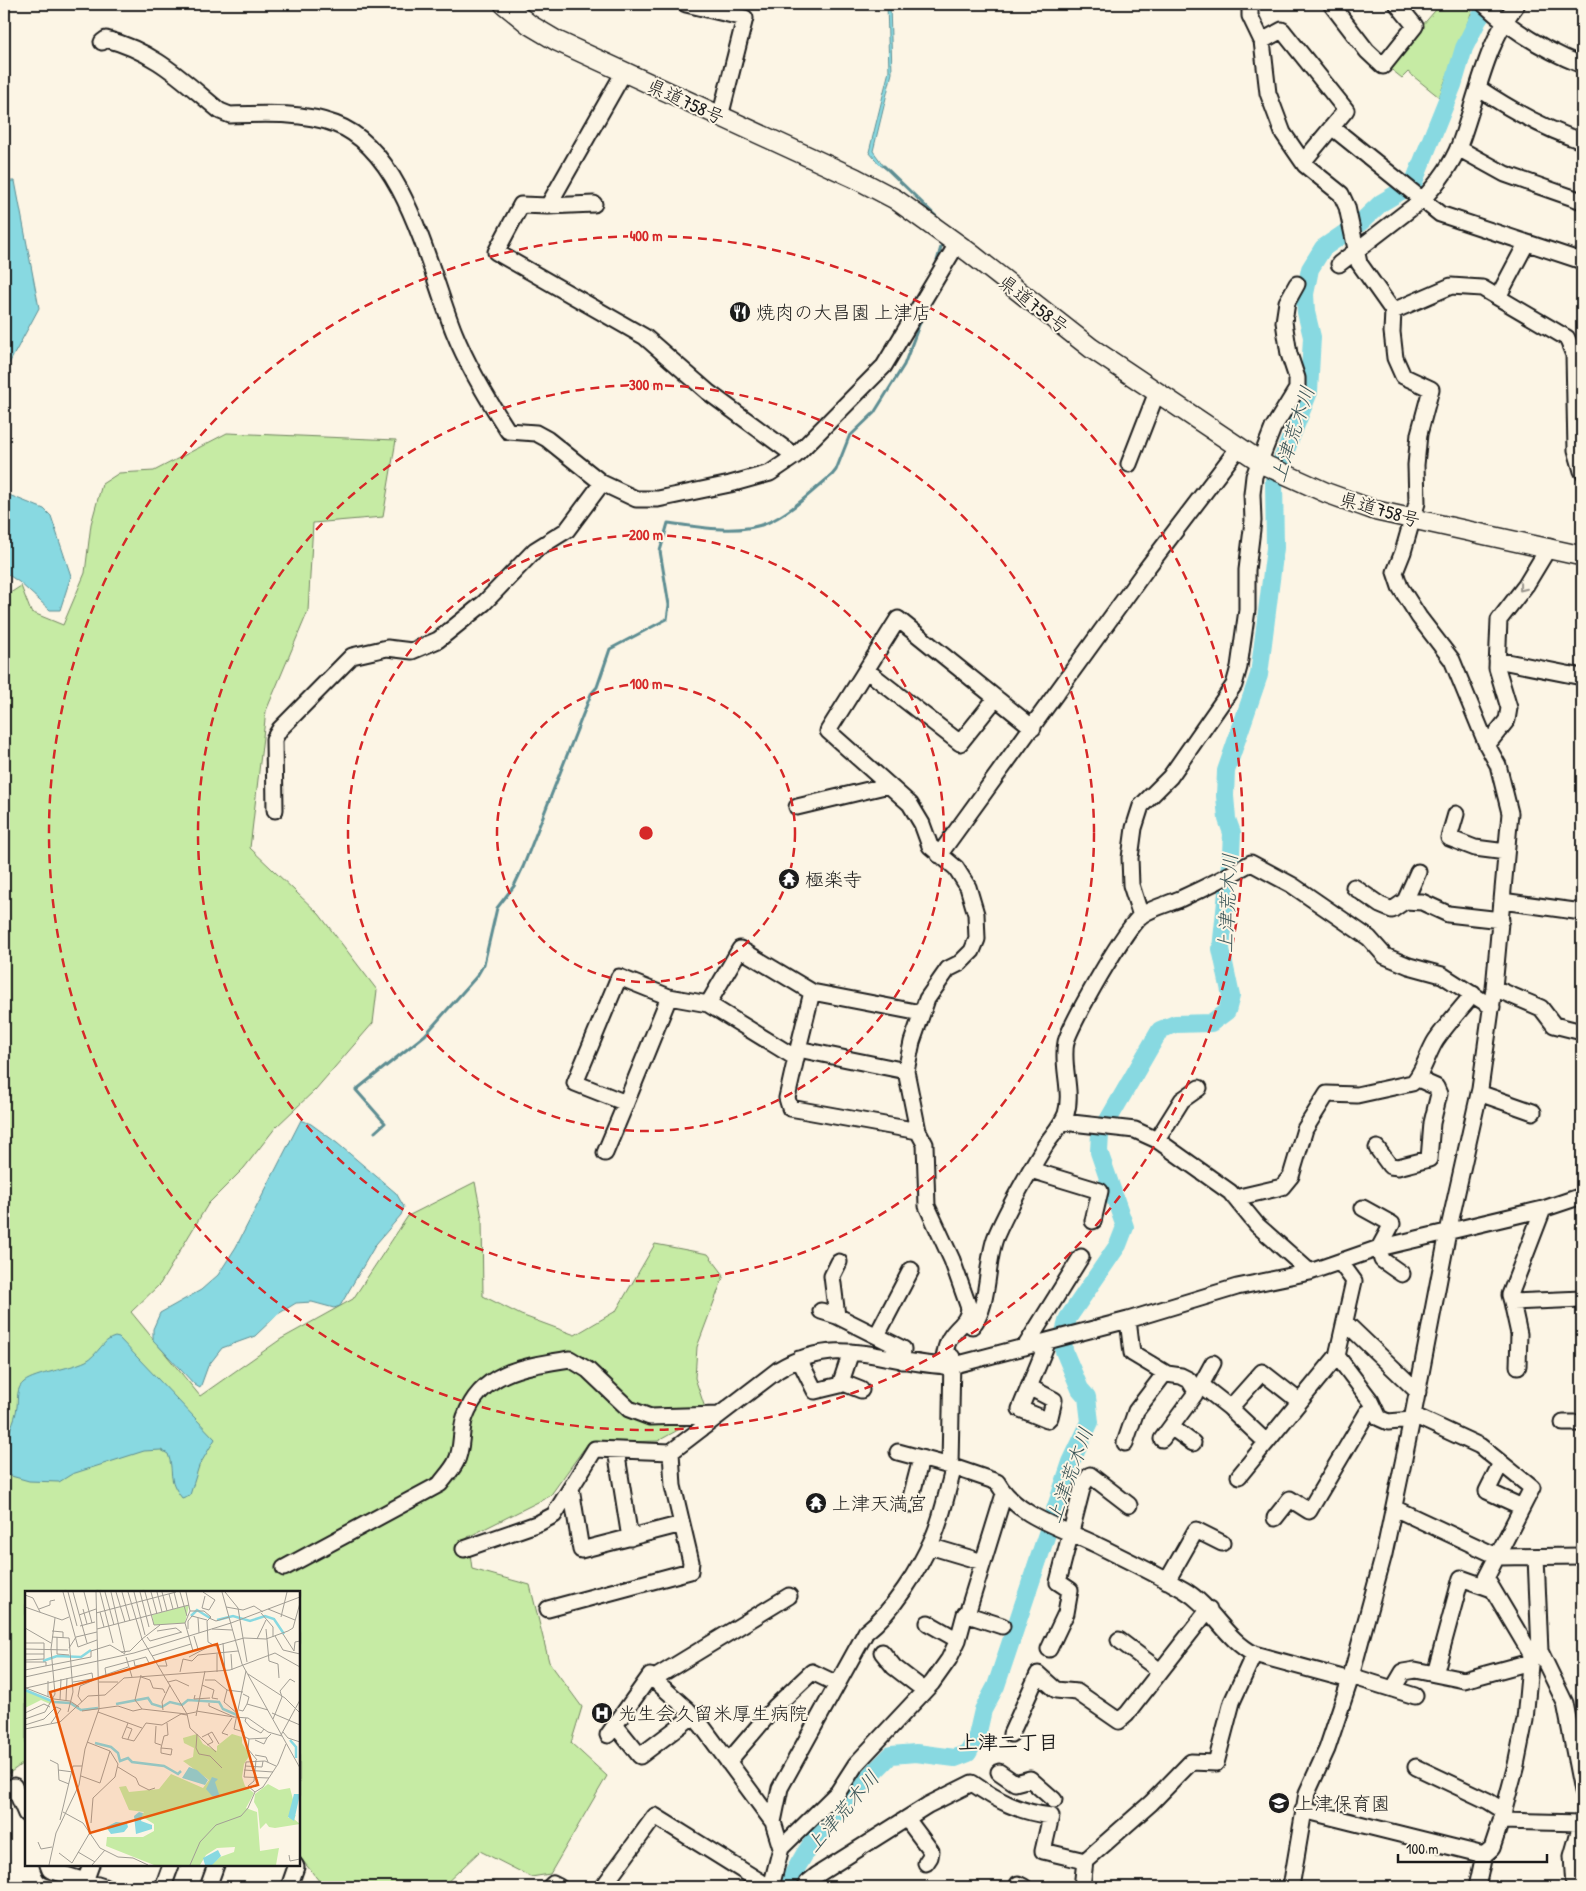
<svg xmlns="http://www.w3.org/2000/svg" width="1586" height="1891" viewBox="0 0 1586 1891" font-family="'Patrick Hand','Klee One',sans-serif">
  <rect width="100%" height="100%" fill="#fcf5e5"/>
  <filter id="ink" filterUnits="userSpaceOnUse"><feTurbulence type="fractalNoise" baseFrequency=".02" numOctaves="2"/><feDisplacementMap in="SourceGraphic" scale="10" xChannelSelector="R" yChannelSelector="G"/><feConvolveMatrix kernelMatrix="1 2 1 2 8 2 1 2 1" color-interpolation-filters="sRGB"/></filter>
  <g filter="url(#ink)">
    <!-- green -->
    <path fill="#c6eba4" stroke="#718460" d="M1441,4H1464L1472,11L1439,97L1408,72L1402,78L1387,66Z
      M227,433L396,440L383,517L313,523L308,611L266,711L250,848L319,914L377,990L373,1023L315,1090L276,1127L244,1168L208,1204L160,1284L131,1312L200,1396L281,1339L353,1299L408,1216L475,1182L482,1218L483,1296L521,1315L575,1335L616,1311L655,1244L708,1254L724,1275L697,1347L695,1378L707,1414L658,1441L588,1443L550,1496L468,1537L472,1569L530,1585L549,1662L582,1707L571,1743L607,1776L550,1874L531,1877L480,1851L442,1887H324L299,1856V1592H26V1761L4,1777V597L21,586L31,612L63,625L85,573L91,524L102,484L119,473L154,471Z"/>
    <!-- water -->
    <path fill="#88d9e1" stroke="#5d8d92" d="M887,4H890L892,73L873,151L886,169L880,165L869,152L889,71Z
      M4,181H15L39,308L4,373Z
      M4,493L44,509L51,516L71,576L60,610H50L19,582L4,572Z
      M301,1120L311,1124L337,1143L396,1193L404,1207L401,1215L376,1244L340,1306L334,1308L312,1302L296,1303L278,1314L255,1336L222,1348L208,1366L200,1388L195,1385L153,1340V1329L160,1313L201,1290L218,1275L236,1247Z
      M115,1337L119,1338L215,1439L199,1466L190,1495L182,1498C166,1477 175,1473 168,1454L161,1450L144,1451L72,1474L59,1482L29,1481L4,1474C3,1467 2,1455 4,1447C7,1434 15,1422 17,1407C18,1398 16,1388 24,1382C36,1373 69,1369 86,1361C98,1355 102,1340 115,1337Z"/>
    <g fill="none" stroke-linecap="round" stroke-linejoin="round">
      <!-- stream -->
      <path stroke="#5d8d92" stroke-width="3" d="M884,166L942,222
        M935,268L943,240
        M375,1132L385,1123L356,1090L425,1035L477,976L484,964L497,908L514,886L523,867L591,694L597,687L610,649L667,619L669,605L660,551L668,523C699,527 737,535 767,523C791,513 812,491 832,475L836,470L849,437L874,413L904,365L924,312"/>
      <!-- river -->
      <path stroke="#88d9e1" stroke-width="18" d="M787,1887C810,1834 851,1795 891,1755L916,1753L955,1758L968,1753L977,1736L983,1710L996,1686L1071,1462L1090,1422L1087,1397L1080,1389L1064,1351L1063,1336L1068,1318L1118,1245L1125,1227L1099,1152L1100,1134L1160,1030L1175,1024L1211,1023L1227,1011L1231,996L1221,949L1231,854L1232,833L1227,819L1225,796L1226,771L1259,675L1275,548L1274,480L1309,392L1312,337L1306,312L1305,294L1310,269L1323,248L1361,222L1381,203L1413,184L1453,85L1464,48L1478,20L1489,4"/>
      <!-- minor casing -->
      <g stroke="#1c1c1c" stroke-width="19">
        <path id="minor" d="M686,4L745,18L720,117
          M1250,4V16L1262,41L1268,93L1283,133L1305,165L1341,194L1347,207L1359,263L1393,311L1392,332L1395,358L1403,376L1431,389L1419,434L1416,465L1417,503L1403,552L1395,572L1400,587L1419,617L1452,660L1487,745L1498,765L1510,813L1494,988L1480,1089L1448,1232L1413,1415L1384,1554L1350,1680L1327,1749L1307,1793L1291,1887
          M1331,4L1367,51L1383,66L1415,26L1397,4
          M1484,4C1513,31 1546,51 1582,65
          M1262,41L1282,30L1346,110L1303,162
          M102,42L106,39C156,52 182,80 220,111L230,115C264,114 303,112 335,124C405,149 429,270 454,332C468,367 488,400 508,431L536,433L547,439L602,483L636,499H658L730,484L770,473L795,456L884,366L957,244
          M624,72L548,206L521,205L496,252L645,337L708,392L795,456
          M1478,88C1511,110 1544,129 1582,141
          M1333,128L1440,214L1582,261
          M1458,148L1505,174L1582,201
          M548,206L594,204
          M1339,264L1422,200C1436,185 1451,166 1459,146C1477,99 1485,44 1517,4
          M1498,297L1526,244
          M1393,311L1451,286L1482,288L1567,338L1574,355L1576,450L1582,471
          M1129,464L1157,392
          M1497,660L1582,677
          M866,670L960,743L996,698
          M1487,745L1507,720L1509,708L1497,668L1499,620L1526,585L1549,547
          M797,807L889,785
          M275,810L274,739L280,729L352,656L387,648L412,651L438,640L484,603L535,550L567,530L602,483
          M1456,814L1449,838L1475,848L1506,852
          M939,855L1147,568L1239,447
          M1418,872L1405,901L1422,902L1448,914L1501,920
          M1354,887L1380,905L1392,910L1405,901
          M1502,901L1582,912
          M1141,916L1131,885L1130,858L1134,828L1141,806L1170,777L1234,685L1239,667L1247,610V570L1253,521L1252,494L1254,476L1273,428L1297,389V378L1289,354L1284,322L1287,302L1297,284
          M619,977L669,997L626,1103L575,1083Z
          M1494,988L1541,1008L1554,1025L1582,1032
          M669,997L708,1004L796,1058L787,1098L790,1108L918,1131
          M708,1004L740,949L812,992L921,1013
          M798,1049L812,992
          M796,1058L798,1049L906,1071
          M1479,1093L1533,1112
          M1063,1122L1135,1130L1157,1140L1230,1192L1257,1225L1310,1272
          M1157,1140L1182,1100L1199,1088
          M1377,1148L1390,1166L1398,1167L1429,1159L1432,1123L1439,1094L1436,1087L1418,1079
          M605,1153L626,1103
          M1031,1170L1100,1191L1093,1221
          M1235,1198L1282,1187L1291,1176L1305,1129L1327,1094L1357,1095L1412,1083C1422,1076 1428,1052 1436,1040C1447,1024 1461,1009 1473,994
          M1363,1208L1392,1224L1379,1248L1382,1260L1402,1274
          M1543,1209L1510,1295L1512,1302L1582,1299
          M1512,1302L1519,1334L1518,1366
          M821,1311L837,1316L903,1349L902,1361
          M837,1316L832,1276L839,1262
          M1128,1320L1132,1353L1167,1374L1181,1376L1189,1380L1195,1390V1394L1162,1439
          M1346,1323L1418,1392
          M972,1326C990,1307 986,1259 996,1236C1009,1206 1026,1177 1043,1149C1050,1137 1061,1127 1066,1114C1073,1091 1061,1065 1066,1042C1071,1023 1126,926 1142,915C1152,908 1168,904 1180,899C1204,888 1228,876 1251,863L1292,885L1369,938L1385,956L1409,966L1442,975L1492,1007
          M877,1335L911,1270
          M1025,1347L1081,1257
          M1337,1356L1371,1401L1379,1418L1388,1422L1412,1420
          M799,1359L815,1391L840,1385L851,1352
          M943,1366C944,1357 945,1346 950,1338C957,1326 968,1323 969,1308L952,1260L927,1206L925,1144L918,1131L906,1071L912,1042L927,999L948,969L960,963L972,951L977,939L976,914L968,887L956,868L930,846L922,824L910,804L828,731L898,619L1033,728
          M841,1382L861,1390
          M1201,1385L1229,1407L1265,1441
          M1029,1387L1054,1400L1050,1417L1047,1420L1020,1409L1048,1341
          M1195,1390L1201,1385L1213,1363
          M1230,1408L1262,1372L1299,1401
          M1413,1415L1480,1446L1532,1488L1486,1578L1531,1654L1525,1720L1516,1765L1501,1821L1492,1848L1484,1855L1477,1887
          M1563,1423H1582
          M1171,1427L1193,1443
          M1125,1443L1136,1411L1165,1373
          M616,1450L630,1538
          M898,1452L950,1466L997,1482C1016,1516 1062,1528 1095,1544C1125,1559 1155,1573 1184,1590C1213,1607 1225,1639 1254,1654L1350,1680
          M1501,1463L1487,1491L1522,1507
          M950,1466L952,1357
          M1239,1476L1337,1356L1354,1281L1340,1262
          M571,1488L581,1550L682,1524
          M909,1505L921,1459
          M1394,1508L1499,1557L1582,1556
          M1275,1518L1290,1499L1309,1511L1367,1413L1375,1411
          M929,1546L983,1562
          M464,1549L539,1523L554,1515L595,1449L671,1452L778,1370C841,1332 886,1365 951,1366L1128,1320L1237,1287L1310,1272L1379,1248L1543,1209L1582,1196
          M1536,1557L1540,1651L1565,1703L1582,1791
          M284,1568L440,1484C445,1477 452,1470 456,1462C463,1449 460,1431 465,1417C482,1370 527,1366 570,1359L588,1370L629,1409L650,1417L719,1415
          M1167,1581L1196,1530L1222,1543
          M548,1609L690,1571L691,1562L673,1486L671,1452
          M967,1614L1004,1494
          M928,1623L958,1640
          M1119,1640L1160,1671
          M1049,1649L1066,1613L1070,1590L1058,1582L1083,1485L1090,1475L1129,1505
          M882,1652L894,1667L924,1690
          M1435,1674L1461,1578L1492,1589
          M1351,1676L1415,1696
          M653,1679L789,1596
          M1393,1689L1403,1672L1415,1670L1464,1680L1530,1662
          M615,1725L640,1756L693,1716
          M1011,1734L1038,1674L1056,1690L1077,1692L1119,1721L1127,1714L1209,1609
          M608,1735L650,1676L687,1709L702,1726L773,1822
          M728,1762L775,1707L812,1672L833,1682
          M1416,1767L1488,1801L1504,1811
          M999,1772L1015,1783L1030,1779L1054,1800
          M4,1793L14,1786L26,1814
          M1303,1810L1484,1855
          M907,1819L931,1851L930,1857L926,1863
          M1501,1821L1581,1823
          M781,1848L773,1822L780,1788L866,1632C894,1610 919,1570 933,1538C943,1516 947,1490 954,1467
          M48,1865L50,1870L104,1887
          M1018,1884L1024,1887
          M83,1887L91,1865
          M163,1887L171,1865
          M208,1887L216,1865
          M289,1887L296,1867L295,1865
          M550,1887L553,1884L559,1887
          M603,1887L655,1816L769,1887
          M771,1887L781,1848L838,1792L856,1764L932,1683L949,1659L958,1640L965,1614L1002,1626
          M806,1887L807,1883L817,1875L928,1805L972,1783C998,1801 1019,1812 1051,1816L1043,1851L1085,1861
          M1082,1887L1085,1861L1151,1803L1191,1762L1216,1763L1232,1702L1254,1654
          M1574,1887L1572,1856L1582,1821"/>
      </g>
      <!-- major casing -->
      <g stroke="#1c1c1c" stroke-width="22">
        <path id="major" d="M504,4L530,25L557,41L855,178L895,199L970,253L1091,348L1267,466L1327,493L1377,511L1582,556"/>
      </g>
      <!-- minor -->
      <use href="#minor" stroke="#fcf5e5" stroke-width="15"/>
      <!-- major -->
      <use href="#major" stroke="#fcf5e5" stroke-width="19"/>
    </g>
    <!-- one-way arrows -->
    <defs><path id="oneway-chevron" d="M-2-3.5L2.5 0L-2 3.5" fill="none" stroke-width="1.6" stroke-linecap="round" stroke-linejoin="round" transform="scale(1.25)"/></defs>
    <use stroke="#97938b" href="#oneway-chevron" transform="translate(1522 588) rotate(128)"/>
  </g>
  <!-- distance rings -->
  <g fill="none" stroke="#d62828" stroke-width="2.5" stroke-dasharray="9 6">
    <circle cx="646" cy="833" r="149"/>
    <circle cx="646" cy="833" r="298"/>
    <circle cx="646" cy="833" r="448"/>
    <circle cx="646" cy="833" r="597"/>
  </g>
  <!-- icons -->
  <defs>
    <g id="restaurant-disc" transform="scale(1.125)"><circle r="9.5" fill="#1c1c1c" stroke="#fcf5e5"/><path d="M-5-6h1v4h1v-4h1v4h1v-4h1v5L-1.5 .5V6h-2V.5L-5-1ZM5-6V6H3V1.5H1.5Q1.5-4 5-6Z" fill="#fff"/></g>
    <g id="temple-disc" transform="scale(1.125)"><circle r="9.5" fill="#1c1c1c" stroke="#fcf5e5"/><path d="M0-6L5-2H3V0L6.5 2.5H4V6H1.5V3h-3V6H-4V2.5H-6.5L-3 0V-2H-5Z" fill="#fff"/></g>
    <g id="hospital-disc" transform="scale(1.125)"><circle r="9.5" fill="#1c1c1c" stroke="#fcf5e5"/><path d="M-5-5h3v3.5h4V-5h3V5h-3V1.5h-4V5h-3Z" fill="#fff"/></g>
    <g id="school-disc" transform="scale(1.125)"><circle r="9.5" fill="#1c1c1c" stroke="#fcf5e5"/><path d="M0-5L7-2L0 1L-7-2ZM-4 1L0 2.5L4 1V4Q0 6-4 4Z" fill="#fff"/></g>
  </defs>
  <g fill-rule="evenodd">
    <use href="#restaurant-disc" x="740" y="312"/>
    <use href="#temple-disc" x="789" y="879"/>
    <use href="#temple-disc" x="816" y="1503"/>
    <use href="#hospital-disc" x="602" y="1713"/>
    <use href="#school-disc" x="1279" y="1803"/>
  </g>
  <g text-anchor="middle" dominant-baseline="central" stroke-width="4" stroke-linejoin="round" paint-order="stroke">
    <!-- street labels -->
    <g font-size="19" fill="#1c1c1c" stroke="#fcf5e5">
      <text transform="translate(686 101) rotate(25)">県道758号</text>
      <text transform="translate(1034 304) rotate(38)">県道758号</text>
      <text transform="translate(1380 509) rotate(16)">県道758号</text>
    </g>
    <!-- poi labels -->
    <g font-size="19" fill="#1c1c1c" stroke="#fcf5e5" text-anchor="start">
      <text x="756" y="312">焼肉の大昌園 上津店</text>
      <text x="805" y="879">極楽寺</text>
      <text x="832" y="1503">上津天満宮</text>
      <text x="618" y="1713">光生会久留米厚生病院</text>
      <text x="1295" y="1803">上津保育園</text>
    </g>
    <!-- water labels -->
    <g font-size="20" font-style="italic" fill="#3c5557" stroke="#fcf5e5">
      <text transform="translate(1292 434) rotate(-72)">上津荒木川</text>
      <text transform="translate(1227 903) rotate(-87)">上津荒木川</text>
      <text transform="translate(1069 1475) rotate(-70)">上津荒木川</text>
      <text transform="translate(842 1811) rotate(-49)">上津荒木川</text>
    </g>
    <!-- neighbourhood labels -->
    <g font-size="20" font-weight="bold" fill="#1c1c1c" stroke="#fcf5e5">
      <text x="1008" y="1741">上津二丁目</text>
    </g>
  </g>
  <!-- overview -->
  <g transform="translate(25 1591)">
    <rect width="275" height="275" fill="#fcf5e5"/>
    <path d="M164,14L160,32L129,34L127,24ZM0,99L27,110L25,113L16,109L0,117ZM172,143L178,153L192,160V155L207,143L217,146V152L225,164L219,173L217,186L220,195L229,202L221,217L232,221L235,260L254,257L251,274H186L195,266L209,261L210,256L192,257L181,264L175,274H129L81,255L82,246H118L129,240V233L116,225L119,221L104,219L94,196L101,195L104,201L134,198L146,183L178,197L184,189L158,170L168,166L169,157L159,152L158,147ZM243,193L254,199L265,197L270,216L263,227L271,224L269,228L275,233L250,237L244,236L241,232L235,238L233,218L229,211L230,203Z" fill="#c6eba4"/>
    <path d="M164,176L172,179L183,189L180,194L157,187ZM187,186L193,188L190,191L195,206L187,205L181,198ZM269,203H275L269,230L263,226ZM114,221L118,222L116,230L127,234V238L111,243L109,225ZM91,231L102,232L103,236L99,241L86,243L81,236ZM193,259L196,265L187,274H180L178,267Z" fill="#88d9e1"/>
    <path fill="none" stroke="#88d9e1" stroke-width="2.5" d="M166,25L172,19L185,27M192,29L208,25L225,30L240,25L249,28L259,43M18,70L32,65L56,66L66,59M0,99L29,111L45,112L56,119L73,117M91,113L123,107L127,113L137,116L145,111L157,114L163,109L194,111L198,118L212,124M265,149L271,156V167M70,152L86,156L93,162L95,170L103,167L107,171L139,175L153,183L156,180"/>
    <path fill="none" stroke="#a29e95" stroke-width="1" d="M38,1L53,56L72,49M43,1L52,35M48,1L62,52M59,1L67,32M75,1L88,52M80,1L89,34M86,1L100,62M91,1L100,31M97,1L105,30M109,1L120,44M115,1L124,36M120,1L129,34L160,32M126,1L132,23M132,1L137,21M137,1L142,20M149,1L153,17M155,1L162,25M178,1L190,9L184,19L177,17L180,5M197,1L217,73L275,177M200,1L213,17M144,3L148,18M0,4L8,7L15,21M0,16L37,29L44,26M201,16L218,19L229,15L238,21M213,17L222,71M14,18L25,14V10L30,9M58,18L62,33M243,18L270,29M165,20H179L186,26L182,30L183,51L190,55L219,47L241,48L263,40L268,37L275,12M75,21L79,36M71,22L151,1M236,22L248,36V46M54,24L71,18M256,26L262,1M173,27L174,42M184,27L191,30L204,26M135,34L117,48L162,123L165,137L191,161M55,35L70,31M0,37L26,52M72,38L164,14M163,38V30L167,25L182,29M187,38L207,39M241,38L244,70L253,73L254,87M27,40L38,41V47M132,40L151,37L156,41M258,43L269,60L270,51L275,50M250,45L258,59L275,63M27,46L44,47L48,101L43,121M32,46V63L44,64M122,46L125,50L157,41M232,48L241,29M0,52H19V68L0,69M198,52L200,80M44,57L51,46L72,41M0,58L43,59M168,60L173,58L169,45M96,61L105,60L117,48L103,1M0,63H19M192,63V81M206,63L207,79M127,65L166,53M101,66L107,86M164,66L185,55M109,70L110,75L131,71L168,60L160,32L165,20L161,1M0,71H21V75M133,75H142L140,68M0,79L66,66V60L85,54L100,63M221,80L209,138L219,141L218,145L224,148L242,147L246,143M155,81L158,68L167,70L173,64L213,60M223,83L260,107L275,122M81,84L80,77L121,66L124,72M116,84L110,109L117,118L161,123L171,121M0,86L109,62L206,32L275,6M74,86L103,76M116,86L125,89L128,97L138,98L140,102M180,89H190L202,99L218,101M48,91L67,88M74,91H93M143,91L151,89L164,95M177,94L189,99L187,107L193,108M1,97L67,82L68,89M1,97L29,108L45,110L54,116M202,99L199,111L213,123M170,104L169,108L185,107M23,106V90M35,109L36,88M41,109L42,87M57,111L53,105L55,95L69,89M184,112V115L209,126L223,127L243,141L257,145M222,113L243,119M138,119L137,111L145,94M214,119L218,120L222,113L224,106L218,103M57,120L93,115L108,120L117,118M171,120L209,126M73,121L117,137M0,122L19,113L25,116M247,122L275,134M171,125L180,80M221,127L220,130L225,136L236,142L239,138M0,128L20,121L30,103L26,58L30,27M248,128L257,106L255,100L265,88L270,91M103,132L97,147L109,150L121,132L137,134L156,123L162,124M0,134L19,128L31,116L36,118L26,132M131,135L130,152L136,154M102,136L107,138L103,148M0,138L35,131L63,105L80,104L99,87L205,79L250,62L275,76M258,141L263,147L275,151M172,143L171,157L174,163L185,165L197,177M203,144L197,142L207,127M256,144L275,109M177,146L187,141L194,153M224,148L223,158L232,169M230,149L239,153L242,147M62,151L85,160L93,173L90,186L68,207L66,232M182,154L188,151L183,143M136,157L147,158L146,164L136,162ZM136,157L139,145L143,144L142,132M230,164L241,166L243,171M25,169L33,173L34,189L44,193M220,175L237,176L238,170M93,176L111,187L114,194L124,199L130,197M33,179L48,181M219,179L248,181M56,185L75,192L85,160M244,187L219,186L221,171L240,170L251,175M230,201L223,195L229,190L231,169M38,221L58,232L75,257L93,266L108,267L123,274M35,229L48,175H57M13,251L16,258L27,256M53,261L70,271M34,262L47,272L64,243M264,264L265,270L275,268M24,274L31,242L54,194L60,158L74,118L71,1M67,274L80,259M165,274L175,251L191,234L216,225L223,217L230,201L238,196L253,173L261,153"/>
    <path fill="#e8590c" fill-opacity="0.15" stroke="#e8590c" stroke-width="2.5" d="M192,53L233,194L65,242L25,101Z"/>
    <rect width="275" height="275" fill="none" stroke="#1c1c1c" stroke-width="2.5"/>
  </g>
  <circle cx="646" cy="833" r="8" fill="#d62828" stroke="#fcf5e5" stroke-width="2.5"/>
  <g font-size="15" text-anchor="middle" font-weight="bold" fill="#d62828" stroke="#fcf5e5" stroke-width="4" stroke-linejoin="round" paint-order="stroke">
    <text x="646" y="241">400 m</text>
    <text x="646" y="390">300 m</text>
    <text x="646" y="540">200 m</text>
    <text x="646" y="689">100 m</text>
  </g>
  <!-- margin -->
  <rect width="1586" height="1891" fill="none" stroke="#fcf5e5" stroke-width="20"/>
  <rect x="10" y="10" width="1566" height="1871" fill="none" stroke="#1c1c1c" stroke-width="2" filter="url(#ink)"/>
  <!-- scale -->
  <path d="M1398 1854v8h149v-8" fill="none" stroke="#1c1c1c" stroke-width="2.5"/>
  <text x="1406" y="1854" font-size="15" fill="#1c1c1c" stroke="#fcf5e5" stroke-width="4" paint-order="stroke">100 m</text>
</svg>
